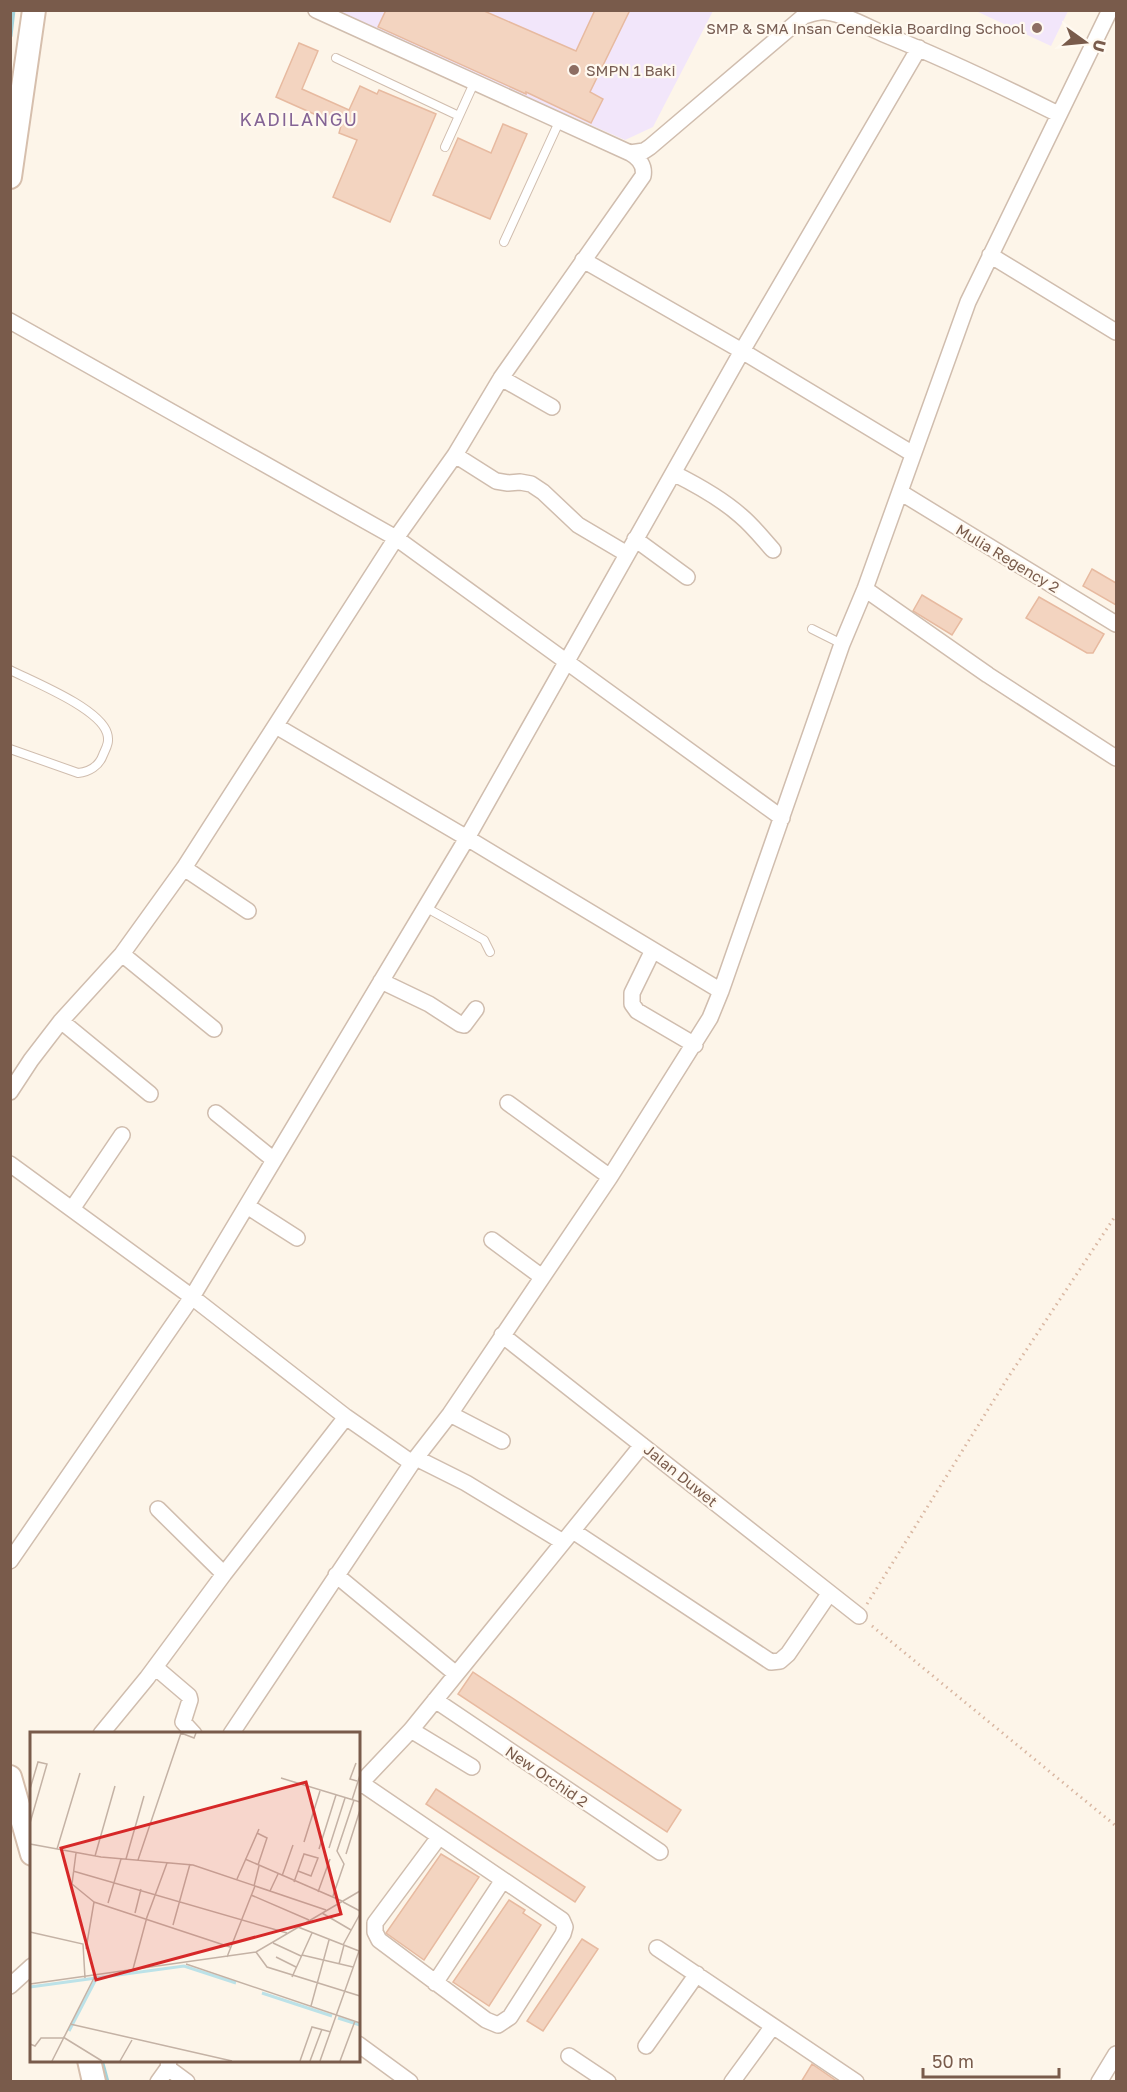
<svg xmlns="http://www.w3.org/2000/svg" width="1127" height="2092" viewBox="0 0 1127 2092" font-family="'Golos Text',sans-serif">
  <rect width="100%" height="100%" fill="#fdf5e9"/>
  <!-- education -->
  <path fill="#f2e6fa" d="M338,10L713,11L653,127L625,140L337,13Z
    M976,11L1068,10V11L1051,46Z"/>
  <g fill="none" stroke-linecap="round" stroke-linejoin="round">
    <!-- stream -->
    <path stroke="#a2d2da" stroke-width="5" d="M10,36L13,10
      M101,2060L107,2082"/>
  </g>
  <!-- building -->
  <path fill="#f3d4c0" stroke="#e7baa0" stroke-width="1.5" d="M386,10H482L576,51L595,10H630L590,92L603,99L591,123L526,92V94L378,27Z
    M299,43L318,51L302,89L349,110L360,86L377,94L379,90L436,114L390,222L333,197L357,140L339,133L341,126L276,97Z
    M503,124L527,134L490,219L433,195L458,138L491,153Z
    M1092,569L1116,583V605L1083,586Z
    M922,595L962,619L952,635L913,611Z
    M1039,597L1104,634L1093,653H1087L1026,618Z
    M473,1672L681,1810L667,1832L458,1694Z
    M436,1789L585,1887L575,1902L426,1804Z
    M441,1854L479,1877L424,1960L386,1933Z
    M509,1900L525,1910L523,1913L541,1925L489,2006L453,1982Z
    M582,1939L598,1949L543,2031L527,2021Z
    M812,2064L838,2082H801Z"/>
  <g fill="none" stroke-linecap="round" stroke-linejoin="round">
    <!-- service casing -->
    <g stroke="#d0bdae" stroke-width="10">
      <path id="service" d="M336,58L459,116L474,83
        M445,147L459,116
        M504,242L559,122
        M812,629L842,644
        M10,670C34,682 99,708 107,733C110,742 106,748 103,755C99,766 89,772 78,773L10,749
        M425,907L484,940L490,952"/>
    </g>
    <!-- minor casing -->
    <g stroke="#d0bdae" stroke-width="18">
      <path id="minor" d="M316,10L630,153L644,151L650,147L804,16C811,14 818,11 826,12C847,15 867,27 886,35C945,59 1002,86 1058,114
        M990,255L1116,332
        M583,260L742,351L913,454
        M10,321L396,538L782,818
        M501,378L552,407
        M455,455L496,481L508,483L520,482L531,484L543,492L578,525L627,554
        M673,473C697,485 721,498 741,516C753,526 763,539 773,550
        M900,492L1116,624
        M635,539L687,577
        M865,589L988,675L1116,758
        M276,726L467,838L721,991
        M184,868L248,911
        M653,950L632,993V1004L637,1011L695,1045
        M122,954L214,1029
        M381,981L429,1004L460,1024L464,1025L476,1009
        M61,1021L150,1094
        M10,1092L31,1060L61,1021L122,954L184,868L396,538L455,455L501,378L643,176C645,166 639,158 630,153
        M508,1103L610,1177
        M216,1113L274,1160
        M10,1164L192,1297L346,1417L412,1463
        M247,1206L297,1238
        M72,1209L122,1135
        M492,1240L542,1277
        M502,1335L859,1616
        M450,1414L502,1441
        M416,1458L466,1483L563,1542
        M158,1509L224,1574
        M573,1531L771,1662L780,1661L788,1654L829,1594
        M10,1561L192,1297L467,838L742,351L919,48
        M336,1575L456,1674
        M155,1667L189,1696L190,1700L183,1722L194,1734
        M435,1700L660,1852
        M411,1730L472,1767
        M101,1734L147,1678L224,1574L346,1417
        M231,1734L412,1463L450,1414L610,1177L710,1018L721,991L842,644L865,589L968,302L1110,10
        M361,1783L562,1920L565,1927L563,1934L510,2017L498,2025L486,2020L379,1940L375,1932V1923L439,1837
        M358,1786L411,1730L642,1445
        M657,1948L856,2082
        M435,1983L503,1880
        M10,1986L32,1966
        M358,2044L410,2082
        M646,2046L697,1974
        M569,2056L608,2082
        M168,2068L187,2082
        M158,2082L168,2068L169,2060
        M732,2082L773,2026
        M1099,2082L1116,2054"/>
    </g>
    <!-- secondary casing -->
    <g stroke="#d6bfad" stroke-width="26">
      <path id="secondary" d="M10,177L34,10
        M10,1777L32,1854
        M89,2060L94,2082"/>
    </g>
    <!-- path -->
    <path stroke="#d9b7a2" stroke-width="3" stroke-dasharray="1.5 4.5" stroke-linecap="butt" d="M867,1604L1007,1379L1116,1215
      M872,1626L1116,1826"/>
    <!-- service -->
    <use href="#service" stroke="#fff" stroke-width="8"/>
    <!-- minor -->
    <use href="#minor" stroke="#fff" stroke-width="15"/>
    <!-- secondary -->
    <use href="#secondary" stroke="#fff" stroke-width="22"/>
  </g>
  <!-- markers -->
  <g fill="#8d6e63" stroke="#fff9f0" stroke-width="2">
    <circle cx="1037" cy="28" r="6"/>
    <circle cx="574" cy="70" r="6"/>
  </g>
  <g text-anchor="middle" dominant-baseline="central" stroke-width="4.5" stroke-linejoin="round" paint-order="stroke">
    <!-- education labels -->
    <g font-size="15" fill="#785e54" stroke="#fff9f0" text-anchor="end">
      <text x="1025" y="28">SMP &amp; SMA Insan Cendekia Boarding School</text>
      <text x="586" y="70" text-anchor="start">SMPN 1 Baki</text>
    </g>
    <!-- street labels -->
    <g font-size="15" fill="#795b4b" stroke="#fff9f0">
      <text transform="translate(1008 558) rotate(31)">Mulia Regency 2</text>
      <text transform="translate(681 1475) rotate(39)">Jalan Duwet</text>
      <text transform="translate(547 1776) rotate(34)">New Orchid 2</text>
    </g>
    <!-- quarter labels -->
    <g font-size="18" letter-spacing="1.5" fill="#846495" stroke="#fff9f0">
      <text x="299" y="119">KADILANGU</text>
    </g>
  </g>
  <!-- overview -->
  <g transform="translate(30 1732)">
    <rect width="330" height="330" fill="#fdf5e9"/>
    <path fill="none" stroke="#bce2e8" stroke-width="3" d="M0,255L154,234L206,251M232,261L302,284M308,286L330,293M39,299L65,249"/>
    <path fill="none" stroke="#c4b2a5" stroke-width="1.5" d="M326,31L320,47L327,49M251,46L330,70M0,57L8,30L17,32L0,91M322,68L330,43M227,101L237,106L228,133M274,110L290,59M0,112L71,125L163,133L296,178M299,116L315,66M27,117L50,41M289,117L306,63M46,121L42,152L64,170L56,217M316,122L330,78M65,124L85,54M96,127L114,64M215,127L312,169M108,128L151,1L164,6L166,1M43,139L257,201M252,144L263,113M207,147L229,97M264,150L274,122L288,126L281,144L268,139M224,154L229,134M240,159L248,142M288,160L300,127M221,163L279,188M303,164L314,132L307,119L324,68M64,170L200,215M313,170L330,179M78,171L91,127M105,181L111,157M292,181L321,198M143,193L160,132M268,195L329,219L290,329M0,200L53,212L55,246M243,211L271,224M313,213L330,182M226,220L237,235L330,264M272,223L323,235M197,225L225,154M246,225L266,235M156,232L330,291M309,232L314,213M103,237L117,185L137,131M262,245L282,201M0,252L226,220L330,159M281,274L299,208M40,292L202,329M33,305L72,329M0,312L5,314L11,306H33M22,329L65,244M90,329L102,308M270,329L282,295L301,300M280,329L292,297M310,329L325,289"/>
    <path fill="#d62828" fill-opacity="0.15" stroke="#d62828" stroke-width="3" d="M276,50L311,182L66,248L31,116Z"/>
    <rect width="330" height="330" fill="none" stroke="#795b4b" stroke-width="3"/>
  </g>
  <!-- border -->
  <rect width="1127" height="2092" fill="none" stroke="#795b4b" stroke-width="24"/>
  <!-- north arrow -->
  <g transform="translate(1085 42) rotate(105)" stroke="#fff9f0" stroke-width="4.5" paint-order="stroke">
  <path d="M0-4.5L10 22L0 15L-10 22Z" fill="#795b4b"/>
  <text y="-9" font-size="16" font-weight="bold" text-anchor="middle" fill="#795b4b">U</text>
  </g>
  <!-- scale -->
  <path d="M923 2068v9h136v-9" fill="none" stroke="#795b4b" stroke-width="3"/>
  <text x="932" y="2068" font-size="18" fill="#795b4b" stroke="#fff9f0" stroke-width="4.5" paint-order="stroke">50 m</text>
</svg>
